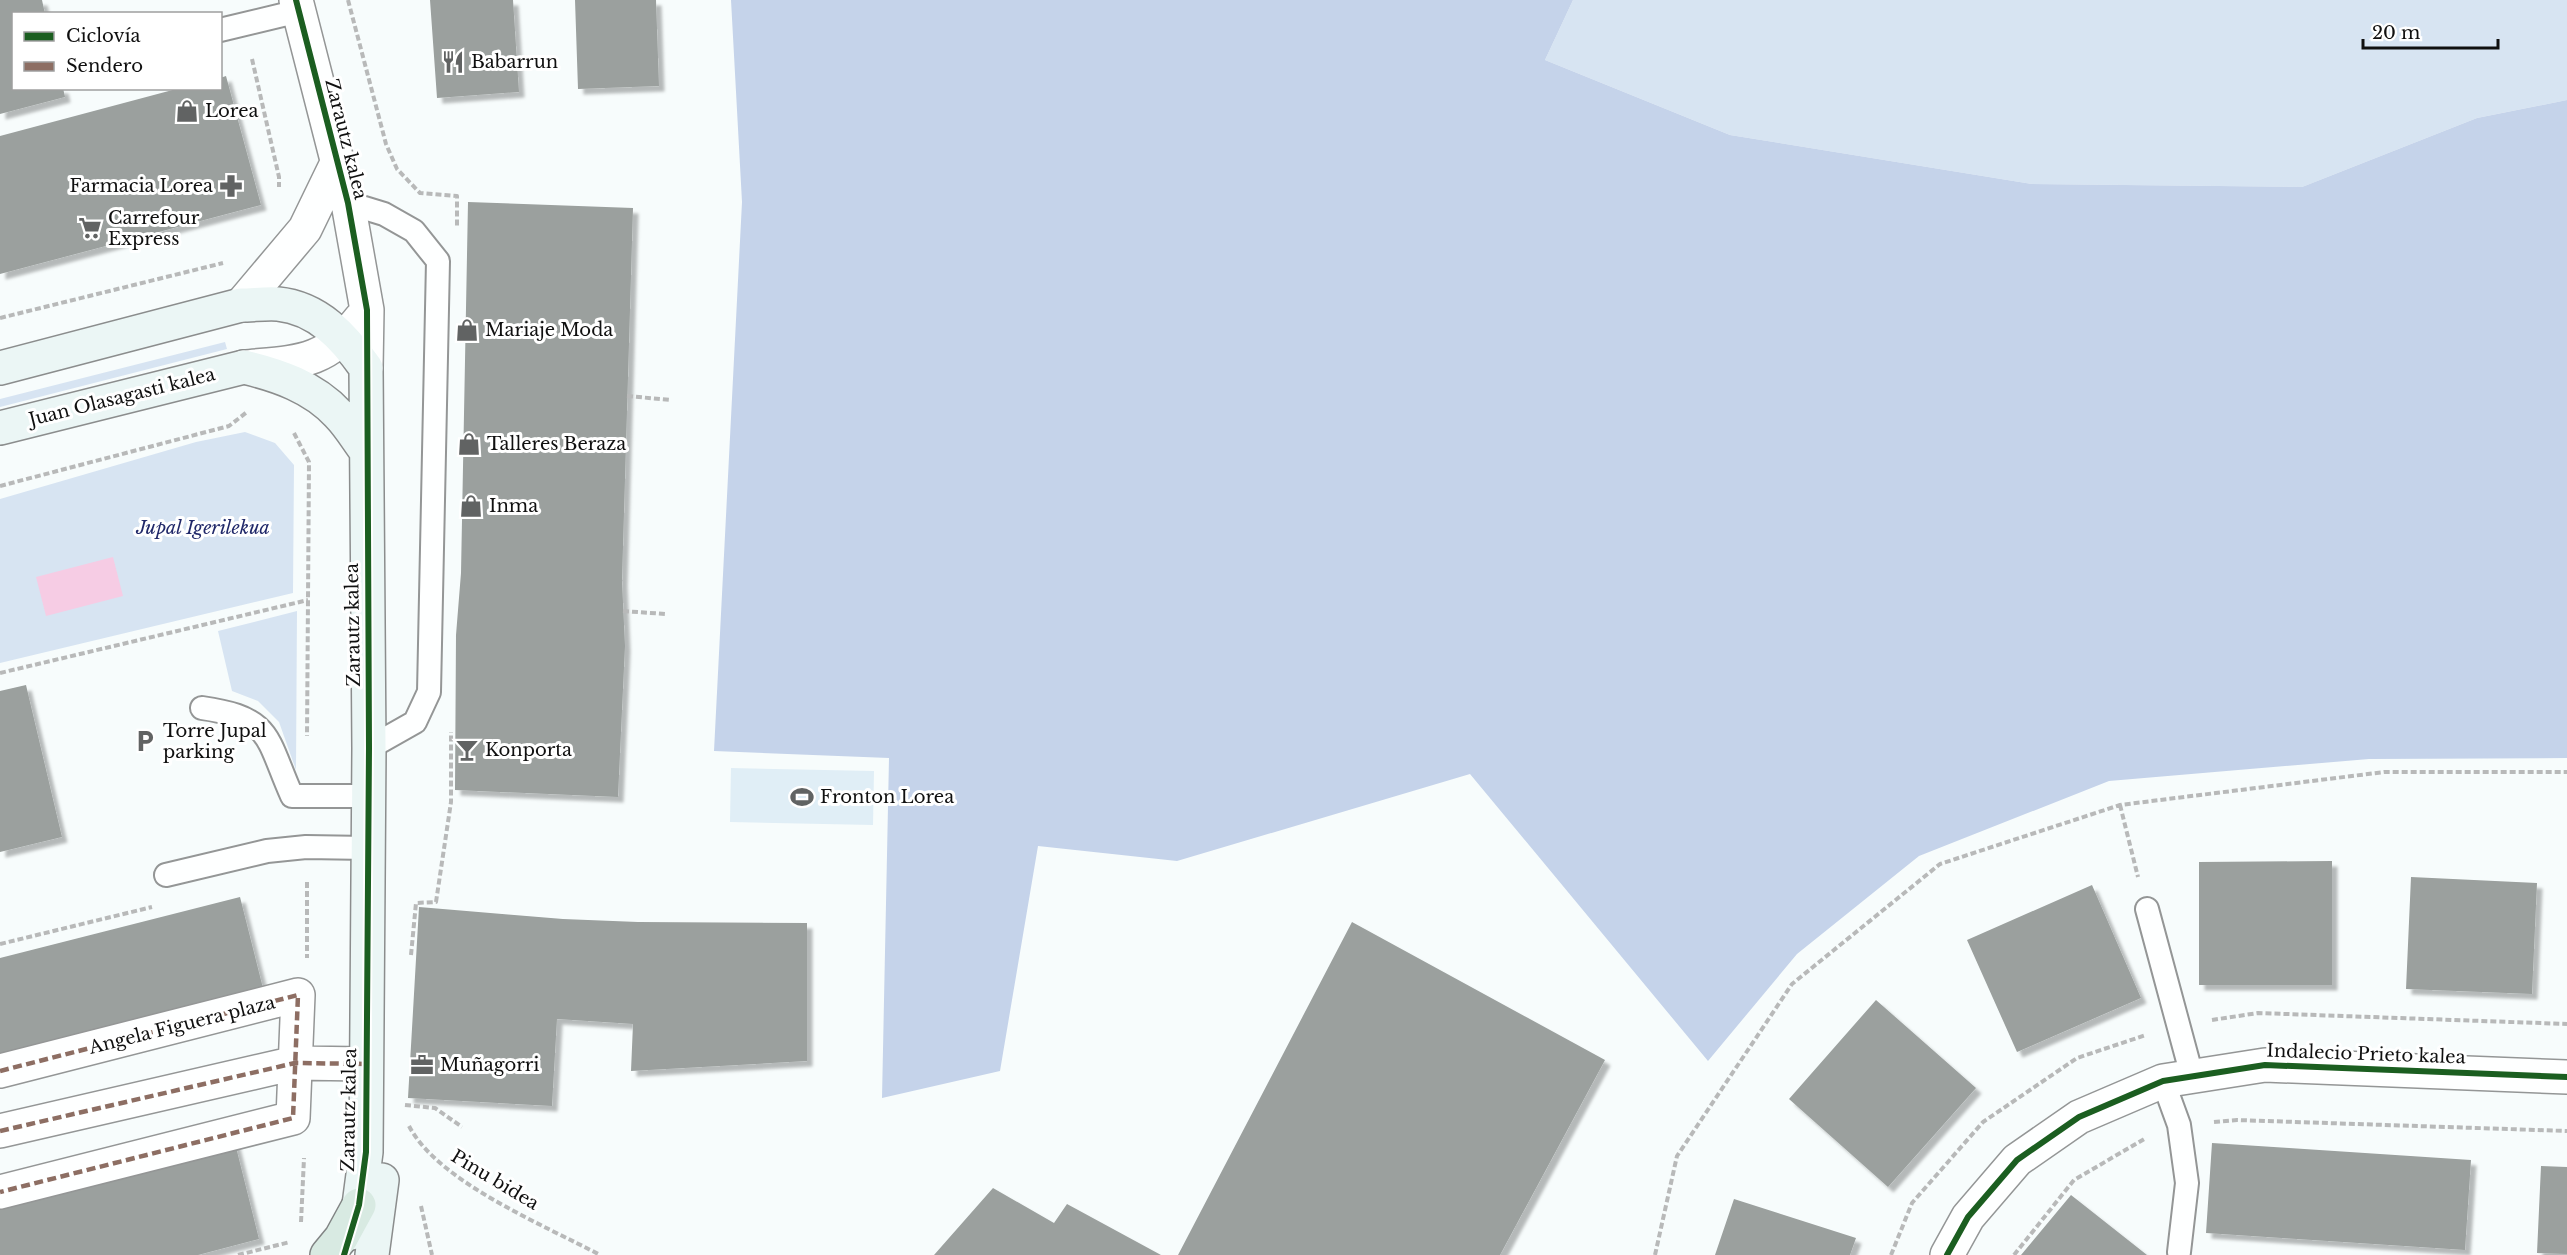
<svg xmlns="http://www.w3.org/2000/svg" width="2567" height="1255" viewBox="0 0 2567 1255" font-family="'Libre Baskerville',serif">
  <defs>
    <filter id="shadow"><feDropShadow dx="5.5" dy="5.5" stdDeviation="1.5" flood-color="#0004"/></filter>
  </defs>
  <rect width="100%" height="100%" fill="#f7fcfc"/>
  <!-- green -->
  <path fill="#d7e4f2" d="M1573,0H2567V100L2477,118L2302,187L2032,184L1730,135L1545,60Z
    M225,342L227,349L0,407V399Z
    M245,432L275,443L294,465L293,593L0,663V499L196,442Z
    M297,611L296,770L279,722L258,701L232,691L218,631Z"/>
  <!-- forest -->
  <path fill="#c5d3ea" d="M731,0H1573L1545,60L1730,135L2032,184L2302,187L2477,118L2567,100V758L2369,759L2109,781L1919,856L1797,954L1708,1061L1470,774L1177,861L1038,846L1000,1071L882,1098L889,758L714,751L742,202Z"/>
  <!-- pitch -->
  <path fill="#e0eef6" d="M731,768L874,771L873,825L730,822Z"/>
  <!-- water -->
  <path fill="#f6cce4" d="M113,557L123,596L46,616L36,577Z"/>
  <!-- building -->
  <path fill="#9ba09e" filter="url(#shadow)" d="M0,0H42L45,14H14V88H63L65,97L0,114Z
    M430,0H513L519,92L437,98Z
    M575,0H656L659,86L578,89Z
    M226,76L261,205L0,274V136L180,88H220V78Z
    M468,202L633,208L622,581L625,646L618,797L455,790L456,635L461,573Z
    M26,685L62,837L0,852V691Z
    M2332,861V985H2199V862Z
    M2411,877L2537,883L2532,994L2406,989Z
    M2092,885L2141,998L2017,1052L1967,940Z
    M240,897L266,1000L0,1067V958Z
    M419,907L563,919L638,922L807,923V1061L631,1071L633,1024L557,1019L552,1106L408,1098Z
    M1352,922L1605,1060L1500,1255H1178Z
    M1876,1000L1976,1088L1888,1187L1789,1099Z
    M234,1139L259,1239L198,1255H0V1198Z
    M2212,1143L2471,1160L2465,1250L2206,1233Z
    M2541,1166L2567,1167V1254L2537,1253Z
    M993,1188L1054,1223L1067,1204L1161,1255H934Z
    M2071,1195L2147,1255H2021Z
    M1734,1199L1856,1238L1850,1255H1715Z"/>
  <g fill="none" stroke-linecap="round" stroke-linejoin="round">
    <!-- lane casing -->
    <g stroke="#949696" stroke-width="26">
      <path id="lane" d="M220,30L299,11
        M348,203L384,214L414,231L438,261L429,692L415,722L369,748
        M202,708C273,718 266,738 292,796H369
        M166,875L267,851L306,847L368,848
        M2147,909L2192,1076
        M2163,1081L2179,1125L2187,1183L2179,1252"/>
    </g>
    <!-- street casing -->
    <g stroke="#949696" stroke-width="36">
      <path id="street" d="M296,0L348,203L367,310L366,368
        M241,305L305,229L337,163
        M244,367C298,362 325,364 361,318
        M0,1071L298,995L293,1118L0,1192
        M0,1131L295,1063L366,1064
        M1947,1255L1968,1217L2017,1160L2079,1117L2163,1081L2265,1065L2567,1077"/>
    </g>
    <!-- secondary casing -->
    <g stroke="#8b8d8d" stroke-width="36">
      <path id="secondary" d="M0,368L241,305C253,305 266,303 278,304C318,308 344,337 366,368L369,748L366,1152L359,1205L351,1233
        M0,428L244,367C278,375 313,387 338,414C349,425 357,439 366,451
        M372,1255L382,1180"/>
    </g>
    <!-- highway casing -->
    <g stroke="#818484" stroke-width="36">
      <path id="highway" d="M327,1255L341,1238L359,1205"/>
    </g>
    <!-- path -->
    <path stroke="#b8b9b9" stroke-width="4" stroke-dasharray="6 3" stroke-linecap="butt" d="M348,0L386,144L397,169L420,193L457,196V228
      M252,59L279,177V187
      M0,318L223,263
      M627,396L671,400
      M294,433L309,462L307,736
      M0,486L229,426L247,412
      M623,611L665,614
      M0,673L308,600
      M2120,805L2138,877
      M307,882V958
      M0,944L152,907
      M411,955L416,903L436,902L451,802V732
      M2212,1020L2258,1013L2567,1024
      M405,1105L435,1108L462,1127
      M2214,1122L2237,1120L2567,1131
      M409,1126C438,1182 544,1225 600,1255
      M421,1206L432,1255
      M301,1222L304,1158
      M238,1255L290,1242
      M1655,1255L1677,1156L1792,984L1940,864L2120,805L2384,772H2567
      M1891,1255L1912,1203L1983,1122L2077,1058L2146,1035
      M2014,1255L2074,1180L2146,1138"/>
    <!-- lane -->
    <use href="#lane" stroke="#feffff" stroke-width="22"/>
    <!-- street -->
    <use href="#street" stroke="#feffff" stroke-width="33"/>
    <!-- secondary -->
    <use href="#secondary" stroke="#ebf6f5" stroke-width="33"/>
    <!-- highway -->
    <use href="#highway" stroke="#d8eae2" stroke-width="33"/>
    <!-- quiet -->
    <path stroke="#8d6e63" stroke-width="4.5" stroke-dasharray="9 4.5" stroke-linecap="butt" d="M0,1071L298,995L293,1118L0,1192
      M0,1131L295,1063L366,1064"/>
    <!-- cycleway casing -->
    <g stroke="#fff" stroke-width="10">
      <path id="cycleway" d="M296,0L348,203L367,310L369,748L366,1152L359,1205L344,1255
        M1947,1255L1968,1217L2017,1160L2079,1117L2163,1081L2265,1065L2567,1077"/>
    </g>
    <!-- cycleway -->
    <use href="#cycleway" stroke="#1b5e20" stroke-width="6"/>
  </g>
  <!-- icons -->
  <defs>
    <g id="restaurant-bare" transform="scale(1.8)"><path d="M-5-6h1v4h1v-4h1v4h1v-4h1v5L-1.5 .5V6h-2V.5L-5-1ZM5-6V6H3V1.5H1.5Q1.5-4 5-6Z" fill="#616363" stroke="#fff" stroke-width="2.5" paint-order="stroke"/></g>
    <g id="shop-bare" transform="scale(1.8)"><path d="M-5-2.5h2.3a2.7 3.5 0 0 1 5.4 0H5L5.5 6h-11ZM-1.5-2.5h3a1.5 2.3 0 0 0-3 0Z" fill="#616363" stroke="#fff" stroke-width="2.5" paint-order="stroke"/></g>
    <g id="pharmacy-bare" transform="scale(1.8)"><path d="M-2-6h4v4h4v4h-4v4h-4v-4h-4v-4h4Z" fill="#616363" stroke="#fff" stroke-width="2.5" paint-order="stroke"/></g>
    <g id="supermarket-bare" transform="scale(1.8)"><path d="M-6-5.5h2.5l.6 2H6L4.5 2H-2.5L-4.4-4H-6ZM-1.5 3.2a1.3 1.3 0 1 0 .1 0ZM3 3.2a1.3 1.3 0 1 0 .1 0Z" fill="#616363" stroke="#fff" stroke-width="2.5" paint-order="stroke"/></g>
    <g id="parking-bare" transform="scale(1.8)"><path d="M-3.5-5.5H1a3.5 3.5 0 0 1 0 7H-1V5.5H-3.5ZM-1-3.4V-.6H.8a1.4 1.4 0 0 0 0-2.8Z" fill="#616363" stroke="#fff" stroke-width="2.5" paint-order="stroke"/></g>
    <g id="bar-bare" transform="scale(1.8)"><path d="M-6-5H6L.8 .8V4.5H3.5V6h-7V4.5H-.8V.8Z" fill="#616363" stroke="#fff" stroke-width="2.5" paint-order="stroke"/></g>
    <g id="stadium-bare" transform="scale(1.8)"><path d="M0-5a6.5 5 0 1 0 0 10a6.5 5 0 1 0 0-10ZM-3.5-1.8h7v3.6h-7Z" fill="#616363" stroke="#fff" stroke-width="2.5" paint-order="stroke"/></g>
    <g id="office-bare" transform="scale(1.8)"><path d="M-6-3h4V-5.5h4V-3h4V5H-6ZM-1-4.5V-3h2v-1.5ZM-6 0V1H6V0Z" fill="#616363" stroke="#fff" stroke-width="2.5" paint-order="stroke"/></g>
  </defs>
  <g fill-rule="evenodd">
    <use href="#restaurant-bare" x="453" y="62"/>
    <use href="#shop-bare" x="187" y="111"/>
    <use href="#pharmacy-bare" x="231" y="186"/>
    <use href="#supermarket-bare" x="90" y="228"/>
    <use href="#shop-bare" x="467" y="330"/>
    <use href="#shop-bare" x="469" y="444"/>
    <use href="#shop-bare" x="471" y="506"/>
    <use href="#parking-bare" x="145" y="741"/>
    <use href="#bar-bare" x="467" y="750"/>
    <use href="#stadium-bare" x="802" y="797"/>
    <use href="#office-bare" x="422" y="1065"/>
  </g>
  <g text-anchor="middle" dominant-baseline="central" stroke-width="6" stroke-linejoin="round" paint-order="stroke">
    <!-- poi labels -->
    <g font-size="18" fill="#101010" stroke="#fff" text-anchor="start">
      <text x="471" y="62">Babarrun</text>
      <text x="205" y="111">Lorea</text>
      <text x="213" y="186" text-anchor="end">Farmacia Lorea</text>
      <text x="108" y="218">Carrefour<tspan x="108" dy="21">Express</tspan></text>
      <text x="485" y="330">Mariaje Moda</text>
      <text x="487" y="444">Talleres Beraza</text>
      <text x="489" y="506">Inma</text>
      <text x="163" y="731">Torre Jupal<tspan x="163" dy="21">parking</tspan></text>
      <text x="485" y="750">Konporta</text>
      <text x="820" y="797">Fronton Lorea</text>
      <text x="440" y="1065">Muñagorri</text>
    </g>
    <!-- street labels -->
    <g font-size="18" fill="#101010" stroke="#fff">
      <text transform="translate(346 139) rotate(76)">Zarautz kalea</text>
      <text transform="translate(122 397) rotate(-14)">Juan Olasagasti kalea</text>
      <text transform="translate(353 625) rotate(-91)">Zarautz kalea</text>
      <text transform="translate(182 1025) rotate(-14)">Angela Figuera plaza</text>
      <text transform="translate(2366 1054) rotate(2)">Indalecio Prieto kalea</text>
      <text transform="translate(349 1110) rotate(-89)">Zarautz kalea</text>
      <text transform="translate(495 1180) rotate(31)">Pinu bidea</text>
    </g>
    <!-- park labels -->
    <g font-size="18" font-style="italic" fill="#202869" stroke="#fff">
      <text x="203" y="528">Jupal Igerilekua</text>
    </g>
  </g>
  <!-- legend -->
  <rect x="12" y="12" width="210" height="78" fill="#ffffff" stroke="#9f9f9f" stroke-width="1.5"/>
  <rect x="24" y="32" width="30" height="9" fill="#1b5e20" stroke="#9f9f9f" stroke-width="1.5"/>
  <text x="66" y="42" font-size="18" fill="#101010">Ciclovía</text>
  <rect x="24" y="62" width="30" height="9" fill="#8d6e63" stroke="#9f9f9f" stroke-width="1.5"/>
  <text x="66" y="72" font-size="18" fill="#101010">Sendero</text>
  <!-- scale -->
  <path d="M2363 39v9h135v-9" fill="none" stroke="#101010" stroke-width="3"/>
  <text x="2372" y="39" font-size="18" fill="#101010" stroke="#ffffff" stroke-width="4.5" paint-order="stroke">20 m</text>
</svg>
